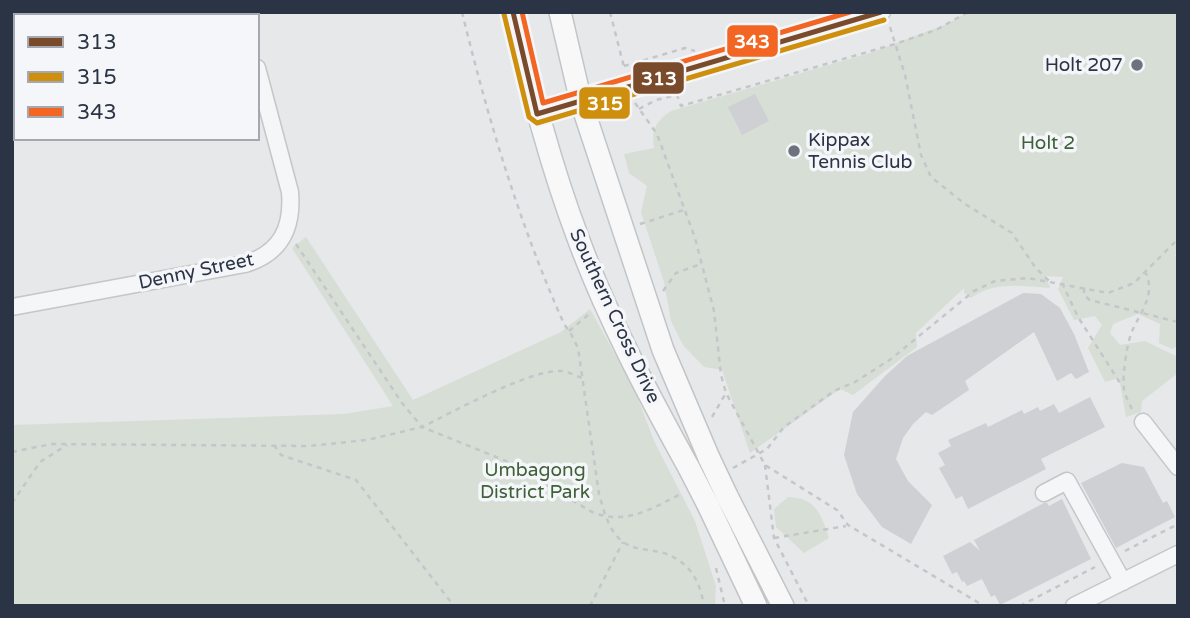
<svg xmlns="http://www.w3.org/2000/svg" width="1190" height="618" viewBox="0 0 1190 618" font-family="'Varela Round',sans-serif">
  <rect width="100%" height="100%" fill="#e6e8ea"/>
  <!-- green -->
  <path fill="#d6ded6" d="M968,12H1178V247L1175,256L1178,258V346L1172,349L1159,343L1160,324L1138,314L1113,324L1110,333L1120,345L1145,341L1178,357V373L1142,401L1141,412L1126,417L1119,378L1105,382L1088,348L1102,325L1095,316L1074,320L1058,289L1063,277L1046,276L1050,288C1022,286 994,281 971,298L964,293V288L916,333L917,347L853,395L840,389L750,453L722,370L704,367L683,345L671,321L664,282L641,212L647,186L629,173L624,154L654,148C651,130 656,121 671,111L870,53L947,24Z
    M306,237L413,400L561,332L590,309L634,389L655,443L695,521L716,586L715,606H12V425L344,414L393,406L292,248Z
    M788,497C816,498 821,514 829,538L804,553L776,527L774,509Z"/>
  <!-- building -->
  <path fill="#ced0d3" d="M755,94L769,121L742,135L728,107Z
    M1023,293L1041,294L1060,308L1074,334L1089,372L1076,379L1071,373L1057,381L1034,332L965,381L969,390L932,415L926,412L913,424L903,438L896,459L908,481L932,505L911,544L882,527L857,494L844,455L853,412L885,376L907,356Z
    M1090,397L1105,427L1041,459L1046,469L968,509L962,496L956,499L939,468L945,465L938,453L951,446L948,440L986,423L988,427L1022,410L1024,414L1038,407L1040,411L1054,404L1059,413Z
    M1122,463L1144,467L1163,503L1167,501L1175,517L1116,548L1081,483Z
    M1062,499L1091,559L1000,605L995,595L991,597L982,579L967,586L964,581L962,582L957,572L952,574L943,556L970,542L980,551L974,540L1044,503H1047L1049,506Z"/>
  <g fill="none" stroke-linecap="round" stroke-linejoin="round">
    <!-- minor casing -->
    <g stroke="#c4c6c8" stroke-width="19">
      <path id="minor" d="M242,12L243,16
        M12,75L16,73
        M537,114L882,12
        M12,307L245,264C281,253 293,228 290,192L257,68
        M1143,422L1178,467
        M1044,493L1067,481L1123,582
        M1074,606L1178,554"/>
    </g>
    <!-- major casing -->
    <g stroke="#c2c5c8" stroke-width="24">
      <path id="major" d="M513,12C531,89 550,164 578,238C607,317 648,394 689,468
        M560,12L581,102L663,350L709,458
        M727,496L783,606
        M708,505L756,606"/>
    </g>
    <!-- path -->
    <path stroke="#c5c6ca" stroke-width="2.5" stroke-dasharray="5 5" stroke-linecap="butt" d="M28,12V16
      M462,12C488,119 519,223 564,324L571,334L578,348L599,494C604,511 608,530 623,542C636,551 650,549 664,553C690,562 700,581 704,606
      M610,12L624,67
      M890,27L905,75L921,155L931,177L965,204L1012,233L1035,267L1049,281
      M624,66L685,48L695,51
      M635,103L657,134L695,238L714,311L721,375L726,393L765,465L837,510L848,525L984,606
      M639,109L656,100L677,95L681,106L895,44L936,30L968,12
      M640,224L684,210
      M296,244L402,403L422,427C453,412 530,369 562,371C569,372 576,376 582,378
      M1062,283L1078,317L1122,386
      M1084,288V295L1090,300L1178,322
      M663,291L676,273L701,264
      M569,331L588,315
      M1132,409C1129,403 1125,396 1124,389C1122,376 1127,341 1133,329C1142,310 1155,295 1146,273
      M712,417L726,393
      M274,445L281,455L356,480L454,606
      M12,452L52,444L308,446L367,440L422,427L506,461L592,512C627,526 652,508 683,493
      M765,465L774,538L809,606
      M733,468L767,449L784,427L834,391L855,382L891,359L974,291L995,281L1028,278L1108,293L1134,283L1178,239
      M12,503L40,462L67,445
      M774,538L846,526
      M1125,551L1178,524
      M716,568L725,606
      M590,606L623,542
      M1020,606L1095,567"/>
    <!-- minor -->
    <use href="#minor" stroke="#f5f6f7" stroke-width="16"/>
    <!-- major -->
    <use href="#major" stroke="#f8f8f8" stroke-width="21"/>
    <!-- major-bridge casing -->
    <g stroke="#c2c5c8" stroke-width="24" stroke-linecap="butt">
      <path id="major-bridge" d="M709,458L727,496
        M689,468L708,505"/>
    </g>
    <!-- major-bridge -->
    <use href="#major-bridge" stroke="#f8f8f8" stroke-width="21"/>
    <!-- bus-1 casing -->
    <g stroke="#f4f6f9" stroke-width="10">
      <path id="bus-1" d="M513,12L537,114L881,12"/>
    </g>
    <!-- bus-2 casing -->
    <g stroke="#f4f6f9" stroke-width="10">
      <path id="bus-2" d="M504,14L529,117L537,123L884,20"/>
    </g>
    <!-- bus-3 casing -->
    <g stroke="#f4f6f9" stroke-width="10">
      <path id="bus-3" d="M522,12L543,103L850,12"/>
    </g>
    <!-- bus-1 -->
    <use href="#bus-1" stroke="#7a4b2a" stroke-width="5"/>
    <!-- bus-2 -->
    <use href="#bus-2" stroke="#ce8f0e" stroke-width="5"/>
    <!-- bus-3 -->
    <use href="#bus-3" stroke="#f26522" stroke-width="5"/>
  </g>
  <!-- markers -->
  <g fill="#6c737f" stroke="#f4f6f9" stroke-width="2.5">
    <circle cx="1137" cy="65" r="7"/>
    <circle cx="794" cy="151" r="7"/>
  </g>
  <g text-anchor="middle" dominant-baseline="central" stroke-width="7" stroke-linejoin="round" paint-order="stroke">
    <!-- poi labels -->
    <g font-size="19" fill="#2b3445" stroke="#f4f6f9" text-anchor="end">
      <text x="1123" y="65">Holt 207</text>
      <text x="808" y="140" text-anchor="start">Kippax<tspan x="808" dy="22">Tennis Club</tspan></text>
    </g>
    <!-- park labels -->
    <g font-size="19" fill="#3f6138" stroke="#f4f6f9">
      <text x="1048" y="143">Holt 2</text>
      <text x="535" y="470">Umbagong<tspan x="535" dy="22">District Park</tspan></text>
    </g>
    <!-- street labels -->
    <g font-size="19" fill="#2b3445" stroke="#f4f6f9">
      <text transform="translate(196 271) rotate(-12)">Denny Street</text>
      <text transform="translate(615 316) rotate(65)">Southern Cross Drive</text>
    </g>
  </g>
  <g stroke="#f4f6f9" stroke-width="2.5">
    <rect x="726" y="24" width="53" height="34" rx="7" fill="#f26522"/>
    <rect x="632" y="61" width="53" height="34" rx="7" fill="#7a4b2a"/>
    <rect x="578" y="86" width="53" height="34" rx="7" fill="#ce8f0e"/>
  </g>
  <g font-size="19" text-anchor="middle" font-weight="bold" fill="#fff">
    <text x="752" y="48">343</text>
    <text x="659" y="85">313</text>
    <text x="605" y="110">315</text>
  </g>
  <!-- border -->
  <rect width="1190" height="618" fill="none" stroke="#2b3445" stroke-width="28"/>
  <!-- legend -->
  <rect x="14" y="14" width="245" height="126" fill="#f4f6f9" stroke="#a4a8b1" stroke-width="2"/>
  <rect x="28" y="37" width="35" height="10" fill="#7a4b2a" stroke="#a4a8b1" stroke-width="2"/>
  <text x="77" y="49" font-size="21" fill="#2b3445">313</text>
  <rect x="28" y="72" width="35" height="10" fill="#ce8f0e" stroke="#a4a8b1" stroke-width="2"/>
  <text x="77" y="84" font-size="21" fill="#2b3445">315</text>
  <rect x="28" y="107" width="35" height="10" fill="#f26522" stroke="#a4a8b1" stroke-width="2"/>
  <text x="77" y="119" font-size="21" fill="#2b3445">343</text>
</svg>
